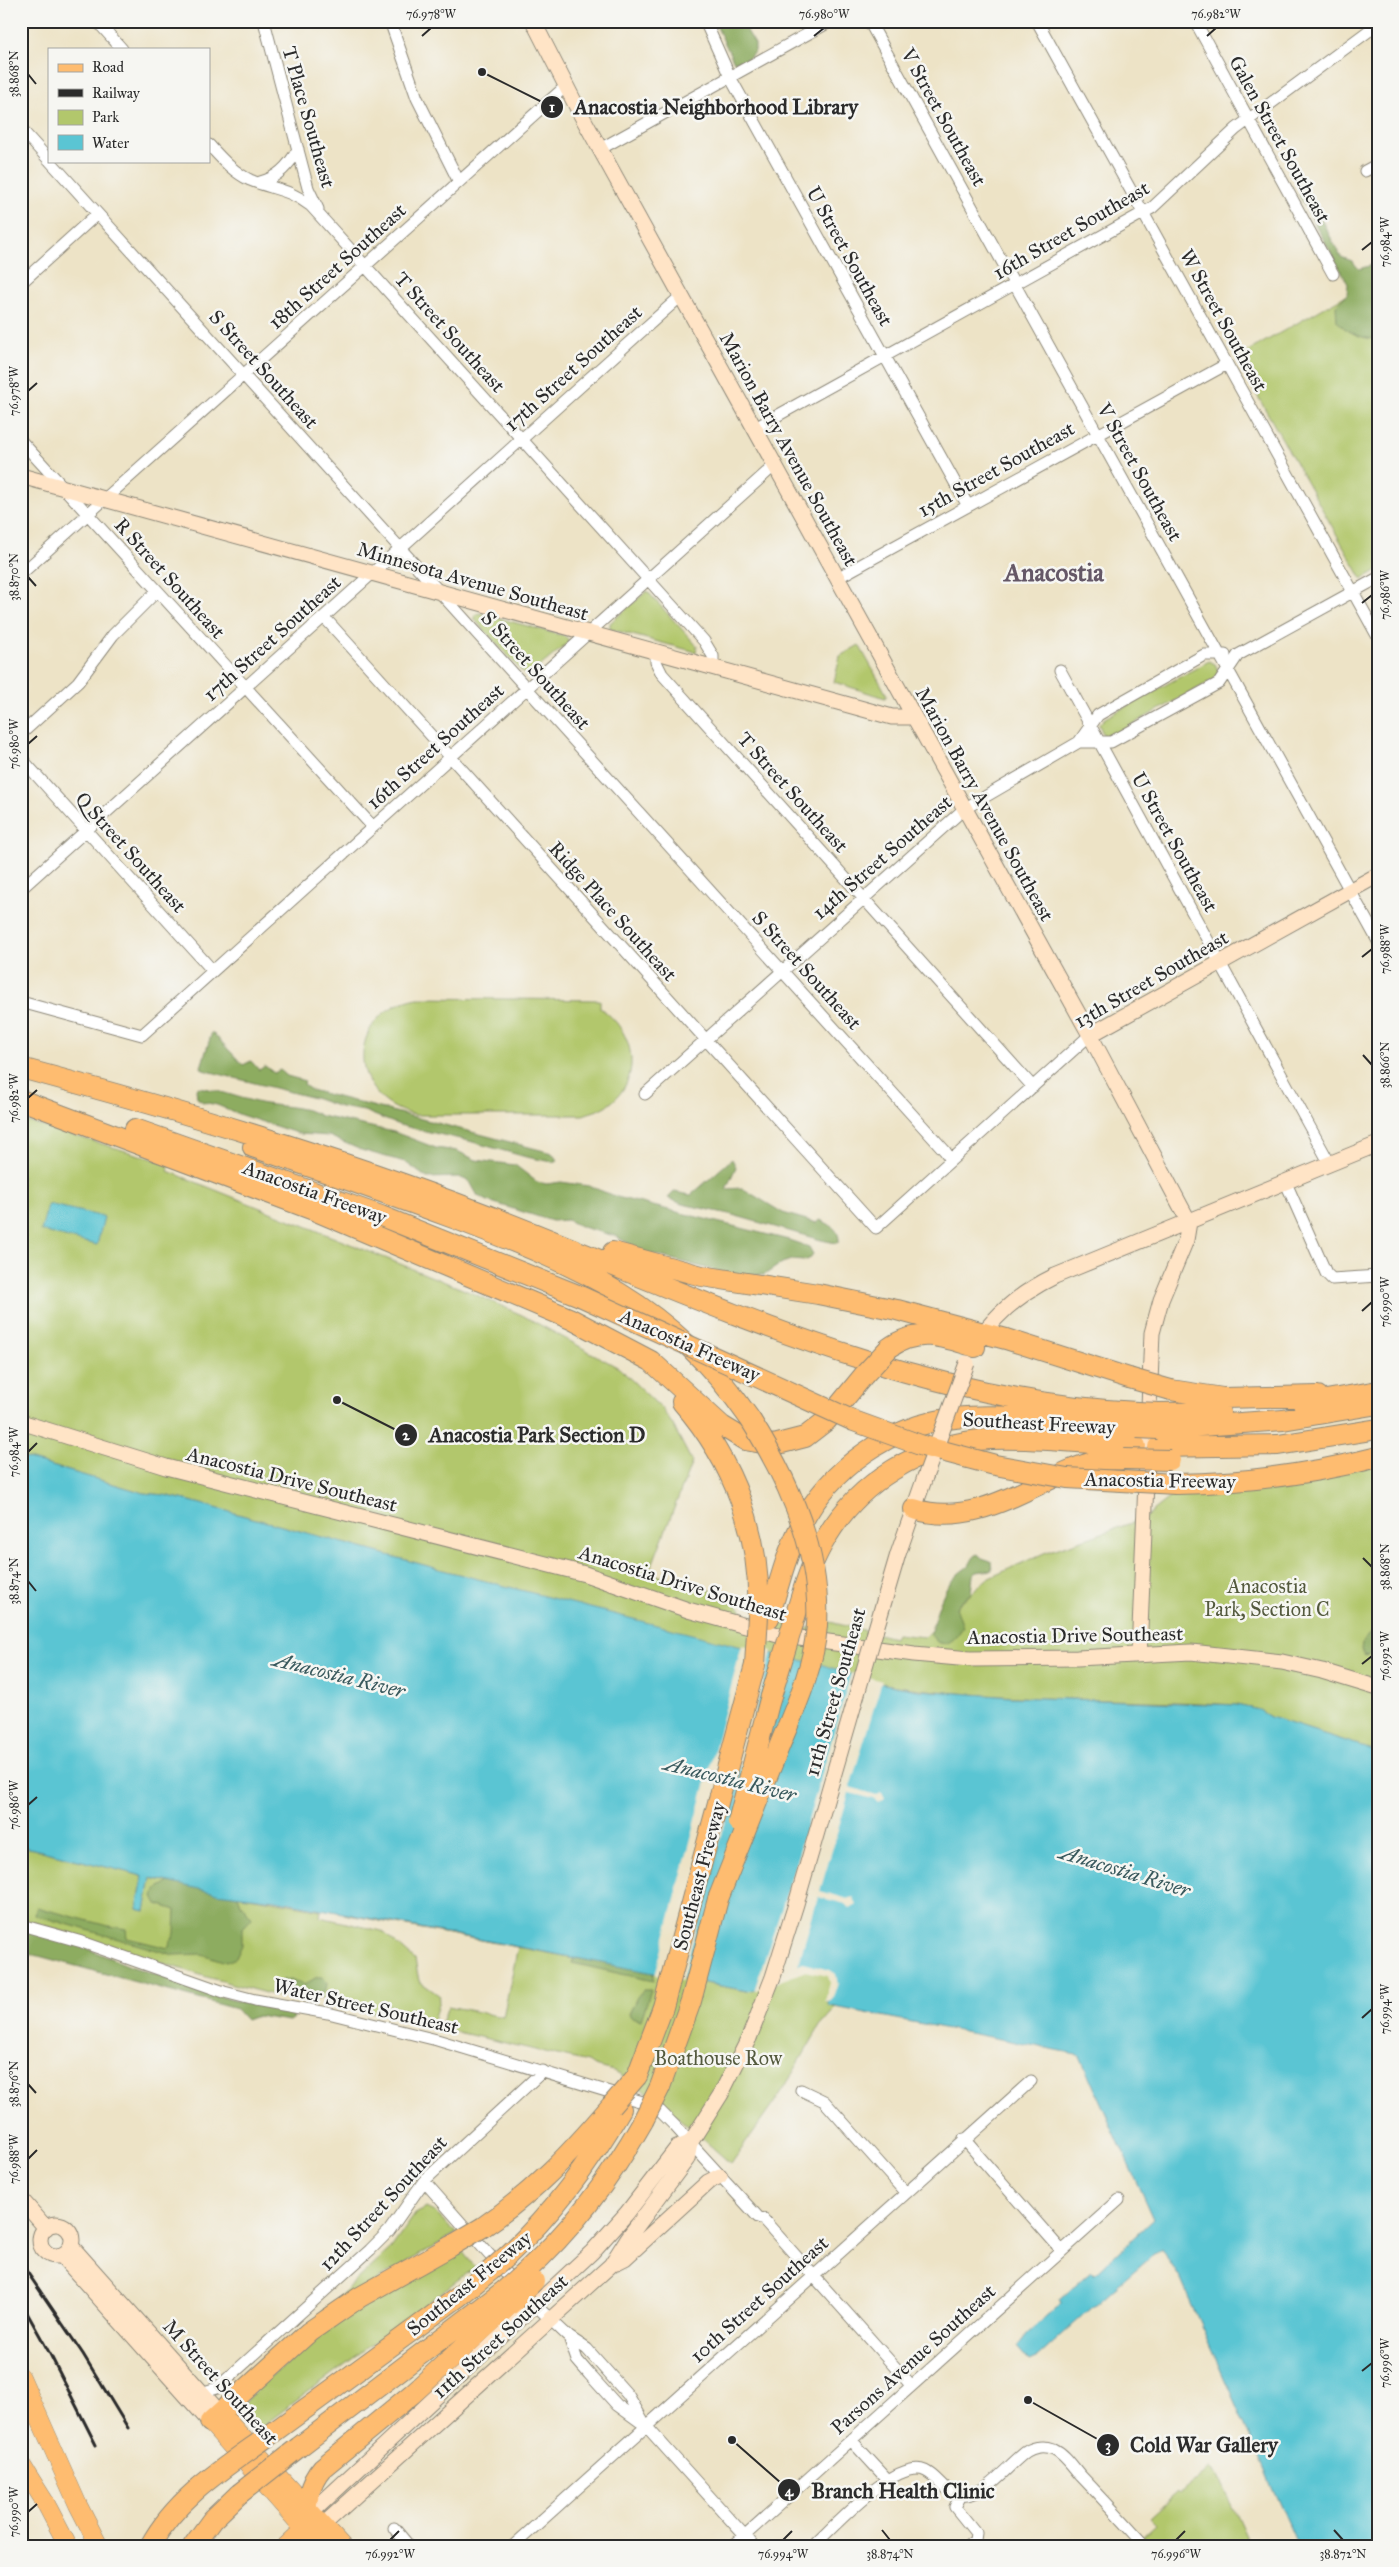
<svg xmlns="http://www.w3.org/2000/svg" width="1399" height="2567" viewBox="0 0 1399 2567" font-family="'IM FELL Great Primer',serif">
  <rect width="100%" height="100%" fill="#f6f6f2"/>
  <filter id="ink" filterUnits="userSpaceOnUse"><feTurbulence type="fractalNoise" baseFrequency=".02" numOctaves="2"/><feDisplacementMap in="SourceGraphic" scale="10" xChannelSelector="R" yChannelSelector="G"/><feConvolveMatrix kernelMatrix="1 2 1 2 8 2 1 2 1" color-interpolation-filters="sRGB"/></filter>
  <filter id="wash" filterUnits="userSpaceOnUse"><feTurbulence type="fractalNoise" baseFrequency=".0096" numOctaves="4" result="noise"/><feDisplacementMap in="SourceGraphic" scale="20" xChannelSelector="R" yChannelSelector="G"/><feGaussianBlur stdDeviation="1.12" result="paint"/><feColorMatrix in="noise" values="0 0 0 0 0 0 0 0 0 0 0 0 0 0 0 0 0 1.4 0 .05"/><feComposite in="paint" operator="in"/></filter>
  <g filter="url(#wash)">
    <rect width="100%" height="100%" fill="#ede3c6"/>
    <!-- green -->
    <path fill="#b2c76c" stroke="#6e794c" d="M1378,277V570L1362,579L1236,358Z
      M647,591L697,646L696,652L610,629V623Z
      M480,613L564,636L568,639V643L527,677L475,620V615Z
      M859,645L887,695L885,698L834,682L840,656Z
      M1209,661L1215,664L1218,670L1217,678L1213,680L1111,736L1103,735L1099,724L1105,718Z
      M418,998L600,1000V1008C634,1030 645,1078 608,1105C601,1110 591,1112 583,1115H415C344,1099 346,1011 418,998Z
      M21,1120L170,1164L168,1171L465,1290L522,1315L619,1368L661,1408L673,1425L692,1462L649,1573L712,1591L737,1605L746,1615L805,1629L830,1622L894,1638L896,1634L924,1637L987,1579L1044,1553L1143,1519L1177,1492L1378,1466V1754L1365,1747L1270,1717L1259,1710L1236,1705C1117,1697 996,1703 878,1683L435,1568L190,1501L164,1495L144,1493L21,1457Z
      M21,1846L143,1876L137,1909L145,1911L151,1878C208,1891 264,1899 321,1910L320,1917L382,1931L415,1960L419,1981L440,1996L432,2026L421,2023L422,2019L390,2005L380,2014L290,1990L284,1998L207,1977L21,1918Z
      M344,1914L747,1991L806,1968L830,1974L833,1983L830,2006L836,2008L820,2026L783,2090L731,2164C695,2132 660,2100 620,2074C610,2068 597,2069 588,2062L440,2028L448,2006L503,2017L518,1947Z
      M426,2208L434,2212L457,2233L322,2312L389,2251L416,2213Z
      M461,2250L475,2267L256,2431L244,2417L241,2409L250,2396L315,2340L356,2311Z
      M1211,2467L1215,2469L1250,2546H1151L1142,2536L1155,2524L1149,2518L1178,2492L1180,2494Z"/>
    <!-- forest -->
    <path fill="#8dac60" stroke="#5c6c46" d="M714,21H755L748,26L747,31L755,44V51L748,59L734,62Z
      M1305,189L1341,257L1352,261L1359,269L1378,263V338C1364,341 1345,331 1337,321L1336,306L1347,294L1348,284L1299,195Z
      M212,1032L243,1065L251,1061L259,1070L265,1066L274,1073L280,1070L287,1076L305,1081L304,1085L311,1090L552,1153L557,1160L553,1162L526,1157L469,1141L399,1125L364,1111L340,1107L314,1098L203,1070L201,1067Z
      M199,1087C217,1090 234,1096 252,1101C275,1108 301,1104 321,1116L394,1132L436,1148L457,1151L476,1160L515,1165L537,1182L547,1184L561,1182L589,1186L617,1197L789,1240L809,1247L813,1254L809,1259L804,1261L791,1260L782,1263L764,1275L729,1274L644,1252L615,1236L582,1227L567,1220L552,1221L488,1201L478,1196L470,1182L459,1177L427,1178L405,1162L361,1150L329,1136L300,1134L241,1115L217,1105L203,1102L197,1098L196,1089Z
      M732,1159L736,1167L726,1189L742,1188L783,1213L817,1223L820,1220C830,1224 840,1230 839,1242L836,1243L821,1240L729,1214L682,1204L668,1198L674,1192L691,1195Z
      M978,1554L982,1558L991,1561L992,1570L976,1572L973,1575L971,1593L956,1607L963,1627C956,1638 949,1647 937,1642L930,1634C938,1608 942,1584 966,1568C972,1564 971,1557 978,1554Z
      M1378,1626C1378,1638 1380,1652 1365,1656L1361,1650L1362,1643Z
      M169,1882L238,1896L241,1904L252,1918L242,1929V1945L236,1958L226,1962L202,1954L174,1955L35,1915L37,1907L40,1908L104,1925L126,1929L127,1938L168,1948L175,1933L176,1910L157,1904L153,1896L160,1887Z
      M21,1930L68,1941L130,1966L232,2000L291,2013L293,2018L289,2021L257,2016L246,2020L236,2009L35,1955L21,1954Z
      M577,1958L653,1972V1981L572,1963L573,1959Z
      M317,1977H323L327,1983L326,1990L319,1998L283,1989L278,1985L282,1980L291,1979L304,1985Z
      M643,1990H651L641,2020L631,2017L629,2014L637,1997Z"/>
    <!-- water -->
    <path fill="#5ac5d3" stroke="#42787f" d="M48,1204L104,1217L97,1245L41,1231Z
      M21,1457L144,1493L164,1495L190,1501L435,1568L742,1647L823,1665L878,1683L918,1690L1011,1697L1236,1705L1259,1710L1270,1717L1365,1747L1378,1754V2546H1298L1181,2280L1161,2248C1118,2284 1079,2319 1038,2357L1029,2361L1017,2347L1028,2333L1062,2303L1060,2299L1091,2272L1094,2275L1153,2219L1080,2056L1077,2054L830,2006L827,2001L833,1983L830,1974L806,1968L764,1987L747,1991L275,1900L216,1893L151,1878L145,1911L137,1909L143,1876L21,1846Z"/>
    <!-- pier -->
    <path fill="#ede3c6" d="M742,1645L772,1651L682,1981L655,1975Z
      M851,1673L882,1681L850,1787L876,1795L881,1793L884,1799L878,1803L874,1799L849,1793L820,1891L848,1899L853,1897L857,1904L850,1908L846,1904L818,1897L798,1965L802,1963L830,1970L836,1974L838,1986L835,1995L830,2001H825L830,1983L828,1976L806,1971L754,1991L789,1886Z"/>
  </g>
  <g filter="url(#ink)">
    <g fill="none" stroke-linecap="round" stroke-linejoin="round">
      <!-- street casing -->
      <g stroke="#8c8778" stroke-width="13">
        <path id="street" d="M97,21L122,49
          M264,21L308,188L318,209
          M390,21L417,98L459,182
          M705,21L730,77L968,506
          M869,21L1378,941
          M1037,21L1378,637
          M1195,21L1333,274
          M21,129L49,160
          M209,145C221,158 233,172 250,180C274,190 288,188 311,206L704,641L713,656V667
          M600,149L831,21
          M50,161L945,1151L951,1160
          M1365,171L1378,164
          M260,182C277,178 290,164 298,149
          M21,283L97,214
          M755,428L1152,208L1236,129L1378,24
          M21,441L373,827
          M21,574L566,86
          M837,578L1227,364
          M324,617L876,1228L1090,1035
          M656,652V662L662,674L1033,1087
          M1060,670L1330,1164
          M21,734L78,682L113,635L157,591
          M1079,742L1098,715L1204,655H1225
          M21,758L213,971
          M21,889L682,295
          M21,1002L142,1035L775,465
          M645,1094L964,809L1079,742H1111L1219,683L1238,655L1378,578
          M1286,1183L1326,1273L1332,1279L1378,1276
          M21,1925L82,1942L224,1992L255,2000L328,2013L437,2040L646,2103L660,2111L675,2126L758,2217L763,2219L911,2385
          M801,2090L824,2101L905,2192
          M964,2139L1062,2251
          M424,2181L516,2285
          M530,2300L569,2337L587,2349L628,2395L646,2426
          M569,2337L577,2360L589,2374L617,2405L646,2426L754,2546
          M201,2393L217,2388L370,2250L389,2231L424,2181L543,2071
          M851,2440L887,2479
          M961,2495L955,2507L976,2533L975,2540L968,2546
          M394,2528L409,2546
          M513,2546L1031,2081
          M733,2546L1119,2200
          M813,2546C834,2527 896,2457 926,2471C941,2478 947,2498 967,2495C988,2492 1006,2468 1022,2455C1031,2447 1043,2445 1054,2449C1065,2454 1073,2467 1081,2476C1103,2499 1124,2522 1146,2546"/>
      </g>
      <!-- secondary casing -->
      <g stroke="#8c8778" stroke-width="17">
        <path id="secondary" d="M533,21L579,111L1090,1035L1189,1222L1186,1240L1161,1300L1152,1333L1139,1654
          M21,476L892,717H914
          M1090,1035L1378,875
          M978,1341C997,1312 1024,1291 1055,1276L1378,1144
          M21,1422L166,1467L585,1574L688,1610L778,1635L914,1654L970,1659L1077,1658L1191,1652L1282,1662L1322,1671L1378,1688
          M875,1632L898,1554L925,1477
          M21,2199L46,2228
          M40 2240a16 16 0 1 1 32 0a16 16 0 1 1-32 0Z
          M71,2246L220,2413
          M61,2255L210,2422
          M617,2262L625,2258L708,2182L720,2176
          M311,2513L592,2252L627,2213L677,2148L690,2143
          M323,2525L611,2265L628,2238L687,2159L690,2143L721,2094L749,2038"/>
      </g>
      <!-- primary casing -->
      <g stroke="#8c8778" stroke-width="19">
        <path id="primary" d="M21,2377L78,2505L99,2546
          M220,2413L342,2546
          M210,2422L319,2546
          M21,2464L45,2502L68,2546
          M286,2546L304,2529L309,2518"/>
      </g>
      <!-- highway casing -->
      <g stroke="#8c8778" stroke-width="22">
        <path id="highway" d="M21,1068C177,1110 331,1155 482,1213C695,1295 905,1401 1137,1412
          M21,1100L316,1211L571,1319L651,1361L722,1426L745,1440L774,1445L805,1437L827,1420L864,1375
          M135,1129L381,1216L580,1296
          M253,1147C321,1170 388,1194 456,1219C583,1268 669,1302 750,1419
          M613,1252L702,1276L818,1294L897,1310L1006,1339L1129,1378
          M889,1348C917,1327 945,1337 975,1347
          M1171,1390L1223,1398L1318,1396
          M682,1402C734,1462 762,1536 758,1616
          M1303,1404L1378,1391
          M1159,1413L1220,1412
          M1158,1429L1283,1420L1378,1404
          M1158,1447L1278,1445L1378,1429
          M1176,1484C1245,1483 1312,1474 1378,1457
          M914,1509C981,1530 1036,1477 1097,1461C1105,1459 1115,1460 1124,1459
          M769,1618C778,1587 786,1554 801,1525C830,1468 891,1425 955,1418C1010,1412 1081,1424 1137,1428
          M793,1624C801,1597 808,1570 822,1545C856,1482 921,1443 991,1439C1039,1437 1088,1444 1136,1446
          M637,2076L663,2007L755,1665
          M660,2087L691,2001L718,1899
          M483,2227C533,2193 572,2152 611,2106
          M508,2255C554,2212 590,2163 621,2109
          M524,2273C573,2229 611,2178 643,2121
          M210,2422L309,2332L360,2297L451,2246
          M271,2434L458,2297L490,2271
          M299,2447L505,2290
          M304,2529C306,2508 307,2485 322,2468L412,2394L515,2300
          M193,2546L212,2520L239,2494"/>
      </g>
      <!-- street -->
      <use href="#street" stroke="#fff" stroke-width="11"/>
      <!-- secondary -->
      <use href="#secondary" stroke="#ffe4c6" stroke-width="15"/>
      <!-- primary -->
      <use href="#primary" stroke="#febc70" stroke-width="18"/>
      <!-- highway -->
      <use href="#highway" stroke="#febc70" stroke-width="20"/>
      <!-- rail -->
      <path stroke="#2b2b2b" stroke-width="3" d="M21,2263L83,2354L128,2428
        M21,2302L50,2354L96,2445"/>
      <!-- secondary-bridge casing -->
      <g stroke="#8c8778" stroke-width="17" stroke-linecap="butt">
        <path id="secondary-bridge" d="M925,1477L967,1363
          M749,2038L773,1977L796,1904L875,1632"/>
      </g>
      <!-- highway-bridge casing -->
      <g stroke="#8c8778" stroke-width="22" stroke-linecap="butt">
        <path id="highway-bridge" d="M580,1296L854,1421L923,1446L995,1465L1067,1478L1176,1484
          M864,1375L889,1348
          M1129,1378L1171,1390
          M1137,1412L1159,1413
          M1137,1428L1158,1429
          M1124,1459L1170,1460
          M755,1665L758,1616
          M738,1822L769,1703L793,1624
          M718,1899C738,1848 759,1798 779,1747C795,1708 814,1668 817,1625C821,1553 788,1479 750,1419
          M611,2106L637,2076
          M643,2121L660,2087
          M451,2246L483,2227
          M490,2271L508,2255
          M505,2290L524,2273
          M515,2300L534,2281
          M239,2494L299,2447
          M150,2546C177,2496 227,2466 271,2434"/>
      </g>
      <!-- secondary-bridge -->
      <use href="#secondary-bridge" stroke="#ffe4c6" stroke-width="15"/>
      <!-- highway-bridge -->
      <use href="#highway-bridge" stroke="#febc70" stroke-width="20"/>
    </g>
  </g>
  <!-- ticks -->
  <path fill="none" stroke="#2b2b2b" stroke-width="2" d="M422,36L431,28M814,36L824,28M1207,36L1216,28M28,74L36,84M1362,250L1372,242M28,391L37,383M28,577L36,586M1362,603L1372,595M28,744L37,736M1362,957L1372,949M1363,1055L1372,1065M28,1098L37,1090M1362,1311L1372,1302M28,1452L37,1443M1363,1558L1372,1567M28,1581L36,1591M1362,1664L1372,1656M28,1805L37,1797M1362,2018L1372,2009M28,2084L36,2093M28,2159L37,2150M1362,2371L1372,2363M28,2512L37,2504M882,2530L890,2540M1334,2530L1343,2540M390,2540L399,2531M783,2540L792,2531M1176,2540L1185,2531"/>
  <g text-anchor="middle" dominant-baseline="central" stroke-width="5" stroke-linejoin="round" paint-order="stroke">
    <!-- street labels -->
    <g font-size="20" fill="#2b2b2b" stroke="#f6f6f2">
      <text transform="translate(309 117) rotate(74)">T Place Southeast</text>
      <text transform="translate(944 117) rotate(61)">V Street Southeast</text>
      <text transform="translate(1280 139) rotate(61)">Galen Street Southeast</text>
      <text transform="translate(1071 230) rotate(-30)">16th Street Southeast</text>
      <text transform="translate(850 256) rotate(61)">U Street Southeast</text>
      <text transform="translate(337 266) rotate(-42)">18th Street Southeast</text>
      <text transform="translate(1224 320) rotate(61)">W Street Southeast</text>
      <text transform="translate(450 332) rotate(48)">T Street Southeast</text>
      <text transform="translate(573 368) rotate(-42)">17th Street Southeast</text>
      <text transform="translate(264 369) rotate(48)">S Street Southeast</text>
      <text transform="translate(789 449) rotate(61)">Marion Barry Avenue Southeast</text>
      <text transform="translate(996 469) rotate(-29)">15th Street Southeast</text>
      <text transform="translate(1140 472) rotate(61)">V Street Southeast</text>
      <text transform="translate(170 578) rotate(48)">R Street Southeast</text>
      <text transform="translate(473 581) rotate(16)">Minnesota Avenue Southeast</text>
      <text transform="translate(272 638) rotate(-42)">17th Street Southeast</text>
      <text transform="translate(536 670) rotate(48)">S Street Southeast</text>
      <text transform="translate(435 746) rotate(-42)">16th Street Southeast</text>
      <text transform="translate(793 792) rotate(48)">T Street Southeast</text>
      <text transform="translate(985 804) rotate(61)">Marion Barry Avenue Southeast</text>
      <text transform="translate(1175 842) rotate(61)">U Street Southeast</text>
      <text transform="translate(131 852) rotate(48)">Q Street Southeast</text>
      <text transform="translate(882 857) rotate(-41)">14th Street Southeast</text>
      <text transform="translate(613 911) rotate(48)">Ridge Place Southeast</text>
      <text transform="translate(807 970) rotate(48)">S Street Southeast</text>
      <text transform="translate(1151 979) rotate(-30)">13th Street Southeast</text>
      <text transform="translate(315 1192) rotate(20)">Anacostia Freeway</text>
      <text transform="translate(690 1345) rotate(24)">Anacostia Freeway</text>
      <text transform="translate(1039 1423) rotate(3)">Southeast Freeway</text>
      <text transform="translate(292 1479) rotate(14)">Anacostia Drive Southeast</text>
      <text transform="translate(1160 1480) rotate(1)">Anacostia Freeway</text>
      <text transform="translate(683 1583) rotate(17)">Anacostia Drive Southeast</text>
      <text transform="translate(1075 1635) rotate(-1)">Anacostia Drive Southeast</text>
      <text transform="translate(835 1692) rotate(-74)">11th Street Southeast</text>
      <text transform="translate(699 1876) rotate(-75)">Southeast Freeway</text>
      <text transform="translate(366 2006) rotate(13)">Water Street Southeast</text>
      <text transform="translate(383 2203) rotate(-47)">12th Street Southeast</text>
      <text transform="translate(469 2283) rotate(-39)">Southeast Freeway</text>
      <text transform="translate(759 2299) rotate(-42)">10th Street Southeast</text>
      <text transform="translate(500 2336) rotate(-42)">11th Street Southeast</text>
      <text transform="translate(913 2359) rotate(-42)">Parsons Avenue Southeast</text>
      <text transform="translate(221 2382) rotate(48)">M Street Southeast</text>
    </g>
    <!-- park labels -->
    <g font-size="20" fill="#545a3e" stroke="#f6f6f2">
      <text x="1267" y="1586">Anacostia<tspan x="1267" dy="23">Park, Section C</tspan></text>
      <text x="718" y="2058">Boathouse Row</text>
    </g>
    <!-- water labels -->
    <g font-size="21" font-style="italic" fill="#39595d" stroke="#f6f6f2">
      <text transform="translate(339 1675) rotate(14)">Anacostia River</text>
      <text transform="translate(730 1779) rotate(14)">Anacostia River</text>
      <text transform="translate(1125 1871) rotate(17)">Anacostia River</text>
    </g>
    <!-- district labels -->
    <g font-size="25" font-weight="bold" fill="#655867" stroke="#f6f6f2">
      <text x="1054" y="572">Anacostia</text>
    </g>
  </g>
  <!-- callouts -->
  <path fill="none" stroke="#2b2b2b" stroke-width="2" d="M482 72L552 107M337 1400L406 1435M1028 2400L1108 2445M732 2440L789 2490"/>
  <g fill="#2b2b2b" stroke="#f6f6f2" stroke-width="2">
    <circle cx="482" cy="72" r="5"/>
    <circle cx="337" cy="1400" r="5"/>
    <circle cx="1028" cy="2400" r="5"/>
    <circle cx="732" cy="2440" r="5"/>
    <circle cx="552" cy="107" r="12"/>
    <circle cx="406" cy="1435" r="12"/>
    <circle cx="1108" cy="2445" r="12"/>
    <circle cx="789" cy="2490" r="12"/>
  </g>
  <g font-size="15" text-anchor="middle" font-weight="bold" fill="#fff">
    <text x="552" y="112">1</text>
    <text x="406" y="1440">2</text>
    <text x="1108" y="2450">3</text>
    <text x="789" y="2496">4</text>
  </g>
  <g font-size="21" text-anchor="middle" font-weight="bold" fill="#2b2b2b" stroke="#f6f6f2" stroke-width="5" stroke-linejoin="round" paint-order="stroke">
    <text x="716" y="114">Anacostia Neighborhood Library</text>
    <text x="537" y="1442">Anacostia Park Section D</text>
    <text x="1204" y="2452">Cold War Gallery</text>
    <text x="903" y="2498">Branch Health Clinic</text>
  </g>
  <!-- margin -->
  <rect width="1399" height="2567" fill="none" stroke="#f6f6f2" stroke-width="55"/>
  <!-- legend -->
  <rect x="48" y="48" width="162" height="115" fill="#f6f6f2" stroke="#a5a5a2"/>
  <rect x="58" y="64" width="25" height="8" fill="#febc70" stroke="#a5a5a2"/>
  <text x="92" y="72" font-size="15" fill="#2b2b2b">Road</text>
  <rect x="58" y="89" width="25" height="8" fill="#2b2b2b" stroke="#a5a5a2"/>
  <text x="92" y="98" font-size="15" fill="#2b2b2b">Railway</text>
  <rect x="58" y="110" width="25" height="15" fill="#b2c76c" stroke="#a5a5a2"/>
  <text x="92" y="122" font-size="15" fill="#2b2b2b">Park</text>
  <rect x="58" y="135" width="25" height="15" fill="#5ac5d3" stroke="#a5a5a2"/>
  <text x="92" y="148" font-size="15" fill="#2b2b2b">Water</text>
  <rect x="28" y="28" width="1344" height="2512" fill="none" stroke="#2b2b2b" stroke-width="2"/>
  <g font-size="12" text-anchor="middle" fill="#2b2b2b">
    <text x="431" y="18">76.978°W</text>
    <text x="824" y="18">76.980°W</text>
    <text x="1216" y="18">76.982°W</text>
    <text transform="translate(14 74) rotate(-90)" y="4">38.868°N</text>
    <text transform="translate(1385 242) rotate(-90)" y="4">76.984°W</text>
    <text transform="translate(14 391) rotate(-90)" y="4">76.978°W</text>
    <text transform="translate(14 577) rotate(-90)" y="4">38.870°N</text>
    <text transform="translate(1385 595) rotate(-90)" y="4">76.986°W</text>
    <text transform="translate(14 744) rotate(-90)" y="4">76.980°W</text>
    <text transform="translate(1385 949) rotate(-90)" y="4">76.988°W</text>
    <text transform="translate(1385 1065) rotate(-90)" y="4">38.866°N</text>
    <text transform="translate(14 1098) rotate(-90)" y="4">76.982°W</text>
    <text transform="translate(1385 1302) rotate(-90)" y="4">76.990°W</text>
    <text transform="translate(14 1452) rotate(-90)" y="4">76.984°W</text>
    <text transform="translate(1385 1567) rotate(-90)" y="4">38.868°N</text>
    <text transform="translate(14 1581) rotate(-90)" y="4">38.874°N</text>
    <text transform="translate(1385 1656) rotate(-90)" y="4">76.992°W</text>
    <text transform="translate(14 1805) rotate(-90)" y="4">76.986°W</text>
    <text transform="translate(1385 2009) rotate(-90)" y="4">76.994°W</text>
    <text transform="translate(14 2084) rotate(-90)" y="4">38.876°N</text>
    <text transform="translate(14 2159) rotate(-90)" y="4">76.988°W</text>
    <text transform="translate(1385 2363) rotate(-90)" y="4">76.996°W</text>
    <text transform="translate(14 2512) rotate(-90)" y="4">76.990°W</text>
    <text x="390" y="2558">76.992°W</text>
    <text x="783" y="2558">76.994°W</text>
    <text x="890" y="2558">38.874°N</text>
    <text x="1176" y="2558">76.996°W</text>
    <text x="1343" y="2558">38.872°N</text>
  </g>
</svg>
